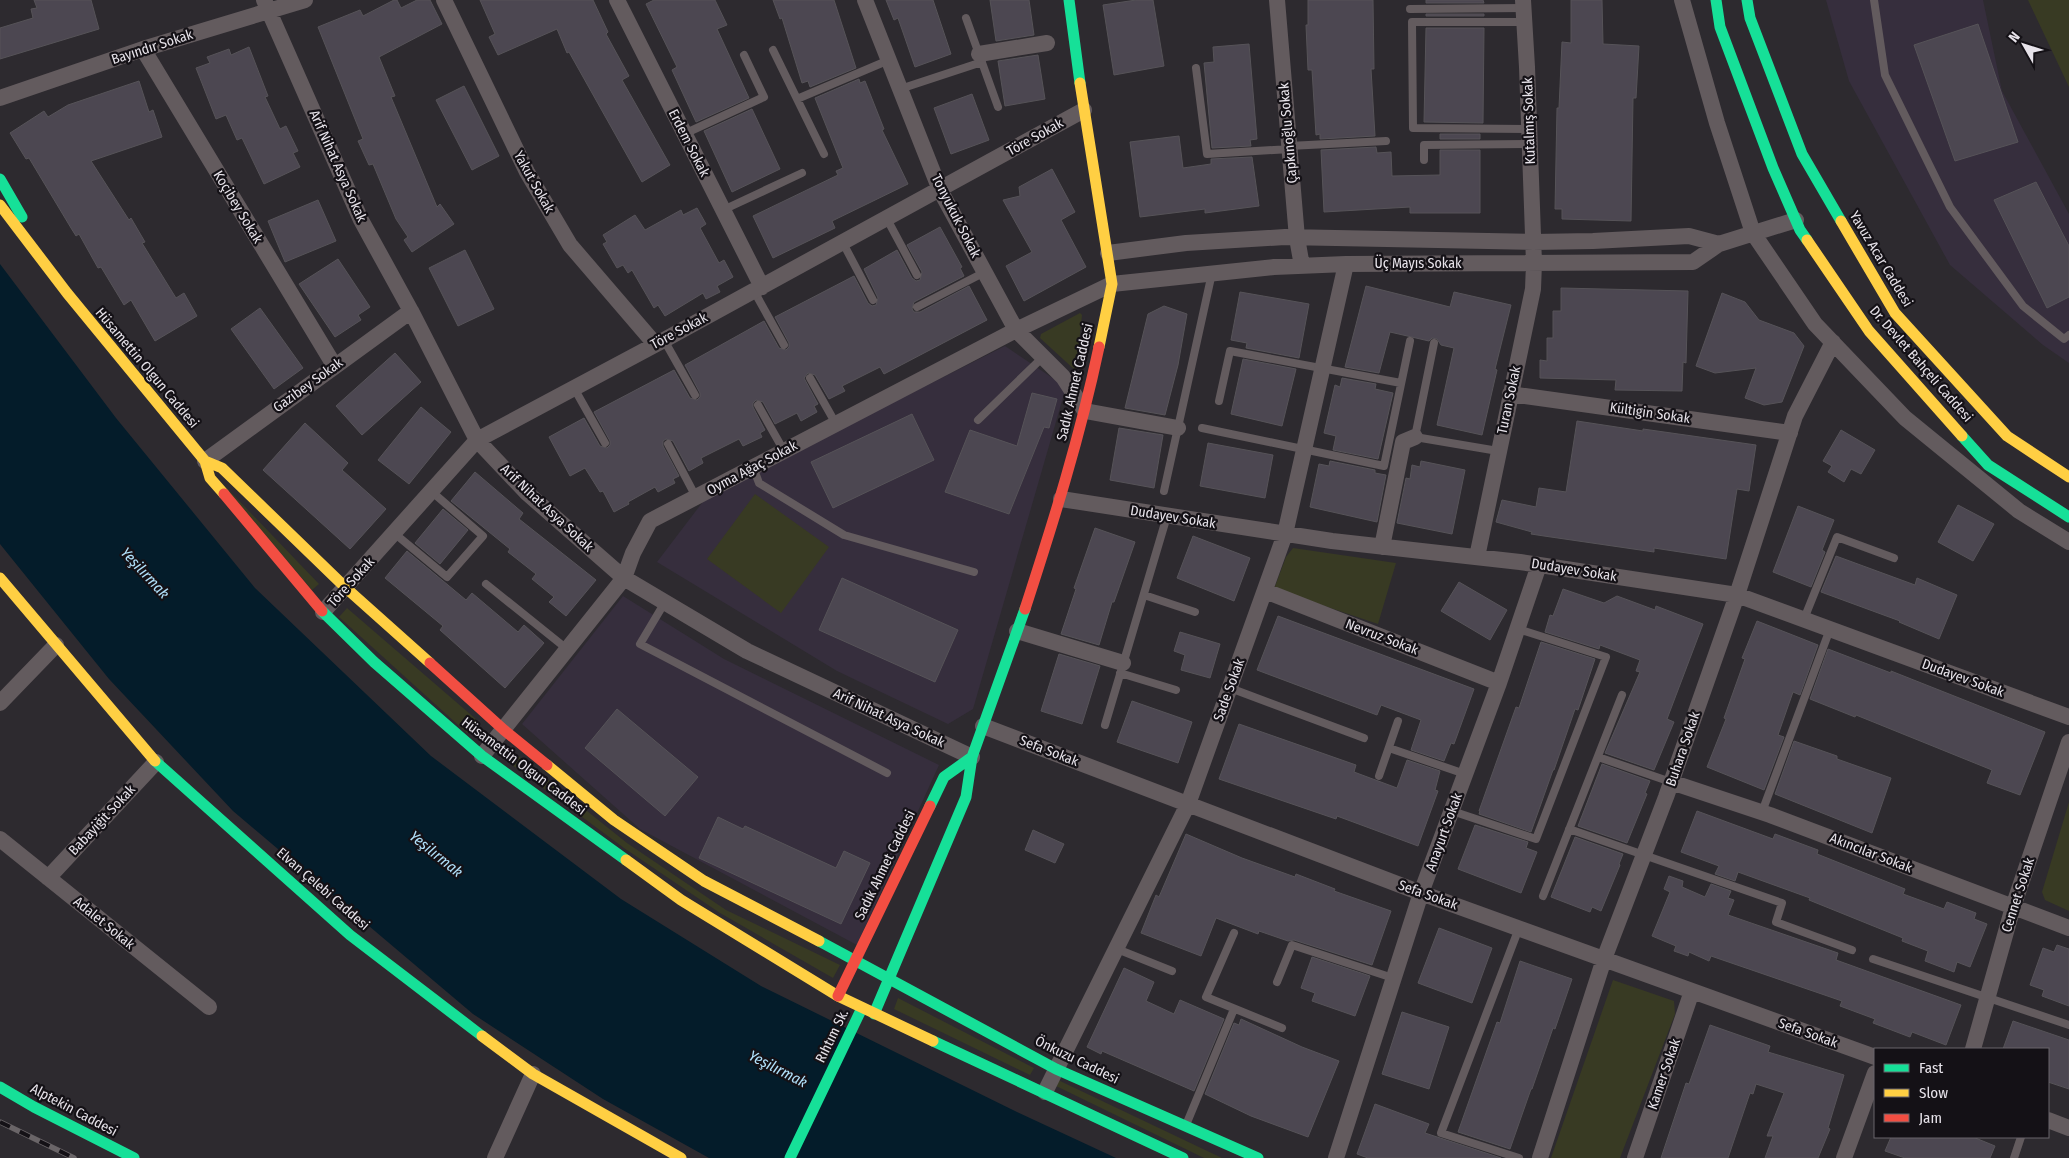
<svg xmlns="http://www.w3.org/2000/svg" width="2069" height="1158" viewBox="0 0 2069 1158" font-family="'Fira Sans Condensed',sans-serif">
  <rect width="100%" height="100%" fill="#2d2a2f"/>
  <!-- built -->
  <path fill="#362e3d" d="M1826,0H1983L2002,91L2069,214V363L2043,345L1950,265L1849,81Z
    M1005,346L1066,387L973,709L948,724L837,671L657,562L708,495Z
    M623,596L724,659L939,765L857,945L640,829L522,724Z"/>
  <!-- green -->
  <path fill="#383a23" d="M2028,0H2069V87Z
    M1080,313L1082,315L1076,371L1040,338L1041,334Z
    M221,482L319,584L312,590Z
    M755,494L829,547L781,613L707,559Z
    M1293,548L1396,563L1378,624L1274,589L1286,557Z
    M347,608L477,720L474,730L467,733L339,617Z
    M507,747L627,843L726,910L840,965L833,978L720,913L624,848L500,756L501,749Z
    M2069,802V911L2045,900L2042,892Z
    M1613,980L1674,1001L1675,1014L1620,1158H1551Z
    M898,998L1034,1068L1030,1075L894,1009Z
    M1058,1080L1222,1158H1204L1056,1086Z"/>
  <!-- water -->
  <path fill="#041c2a" d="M0,264L116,418L255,588L431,756L621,899L761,986L1017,1112L1116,1158H709L603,1099L473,1014L233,811L109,679L0,544Z"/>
  <!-- building -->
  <path fill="#4c4751" stroke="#565358" d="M34,0H91L99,29L0,59V28L33,18L31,9L37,8Z
    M394,0H397L401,8L417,0H430L442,24L379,57L395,96L391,97L437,207L440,204L454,224L412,252L404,240L408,237L396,219L373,164L369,165L358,141L363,139L318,27L360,10L363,16Z
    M480,0H593L608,32L606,34L629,76L622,80L670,165L642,182L569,52L567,53L557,29L498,55L489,37L495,34Z
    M654,0H715L727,25L717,29L749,98L696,122L672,70L677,67L646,4Z
    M773,0H834L856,68L810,87L808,81L802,83L782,18L780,19Z
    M886,0H933L951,54L915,67L898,18L894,20Z
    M990,0H1029L1034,35L996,41Z
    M1136,0H1153L1164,66L1114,75L1103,5Z
    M1308,0H1373L1374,69H1371L1375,136L1320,139V134L1316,135L1312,70H1308L1306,25H1308Z
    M1426,0H1483L1484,3H1426Z
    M1571,0H1602L1603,44L1639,46L1636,98H1633L1631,221L1562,219V209H1555L1557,108H1559L1562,42L1571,43Z
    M1426,14H1484V16H1426Z
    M1978,24L2018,142L1955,161L1914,45Z
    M1426,28H1484L1483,123L1424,122Z
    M1249,44L1257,139L1250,140L1251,146L1212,148L1204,63L1214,62L1213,47Z
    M249,47L268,96L265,97L280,129L286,126L298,151L293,153L300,167L264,184L242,138L237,140L226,115L216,119L196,68L210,63L207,57L229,49L231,55Z
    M1038,55L1045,99L1005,106L998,61Z
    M859,79L860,83L865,81L884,129L882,130L908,184L832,221L835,228L773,258L753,216L838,175L836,171L843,168L815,98Z
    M139,81L149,112L153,110L162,137L91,161L129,220L131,218L145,242L142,243L176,298L184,293L197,316L155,341L131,300L124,305L101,267L98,268L79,234L76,236L71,228L29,158L26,159L10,133L44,111L48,117L68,105Z
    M464,86L499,156L472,170L436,100Z
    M972,94L989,140L951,154L934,108Z
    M752,109L780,169L732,192L704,131Z
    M1440,134H1480V139H1440Z
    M1179,136L1183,168L1211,164V159L1252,157L1259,206L1205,213V209L1140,217L1130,142Z
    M1376,147L1377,153L1391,152L1392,176L1440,175V150H1480V213H1410V207L1324,212L1321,150Z
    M1052,169L1075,212L1061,220L1086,267L1024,301L1006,266L1032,252L1003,200L1020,196L1019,187Z
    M2036,182L2069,246V297L2047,308L1994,200Z
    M318,200L336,241L285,262L268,221Z
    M697,208L706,224L700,228L719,263L724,260L733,277L717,286L720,292L706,299L703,293L665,316L658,305L654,308L632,270L628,273L623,265L617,268L603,244L607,242L603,235L635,215L645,230L681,210L683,215Z
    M940,227L962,267L960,268L964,276L914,302L912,309L914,312H920L969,286L987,320L884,374L880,367L842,386L845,391L829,399L815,375L808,373L804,378L818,404L814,406L817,412L801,421L797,413L775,424L763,402L756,400L753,403V407L765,430L760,433L762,437L743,446L739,439L701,458L703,463L689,471L673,441L666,439L663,441V446L679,476L673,479L675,483L658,492L655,487L628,502L629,504L614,512L603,491L600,492L585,468L570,476L549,437L584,418L600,446L607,448L610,445V441L594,412L674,370L690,398L697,400L700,397V393L685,365L764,321L779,348L786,350L789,347V343L775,317L854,276L868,303L872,306L876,305L878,298L864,269L897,250L912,278L916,281L920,280L922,272L907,245Z
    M465,250L494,309L458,326L429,268Z
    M338,259L370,307L358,315L361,320L335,337L299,284Z
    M1366,286L1450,307L1454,292L1511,305L1495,369L1497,370L1482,435L1437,425L1454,348L1441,345L1437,339L1432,338L1429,341L1390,332L1379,373L1345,367Z
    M1561,288L1688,291L1686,363L1683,362L1682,391L1615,390L1616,380L1540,378V360L1547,361V338H1553V311H1561Z
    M1240,292L1309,304L1299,358L1246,348L1247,343L1231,340Z
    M1722,293L1745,302L1759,320L1794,333L1804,346L1782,402L1764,405L1745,398L1756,368L1715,373L1696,366Z
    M1164,306L1187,314L1178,365L1165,415L1125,408L1148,314Z
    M260,308L303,368L274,389L231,329Z
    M395,353L421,382L362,435L336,406Z
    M1243,359L1296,369L1282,426L1231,414Z
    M1342,378L1376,384L1375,389L1393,393L1378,459L1333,450L1336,436L1324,433L1335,385L1340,387Z
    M1032,393L1057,399L1049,428L1044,427L1009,514L945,492L970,430L1017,446Z
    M421,407L451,432L409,484L378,460Z
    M912,414L934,460L833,508L811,462Z
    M1577,421L1643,431V429L1756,445L1749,491L1737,489L1726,559L1654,548V552L1544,536L1531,534L1532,532L1496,522L1502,500L1536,507L1539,488L1566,492Z
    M305,423L348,463L342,470L386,509L350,549L263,470Z
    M1119,428L1163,435L1154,488L1110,480Z
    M1841,430L1875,450L1861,474L1851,469L1844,482L1828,472L1832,466L1823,461Z
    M1208,443L1273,455L1265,498L1200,486Z
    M1330,461L1375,470V473L1386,475L1377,522L1310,507L1319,464L1329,466Z
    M1421,461L1465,470L1452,534L1397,523L1406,478L1410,479L1412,465L1420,467Z
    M475,472L523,513L519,519L596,580L566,616L549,602L554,597L532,579L536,574L508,552L510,549L451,501Z
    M1958,505L1994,524L1973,561L1938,542Z
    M1798,506L1834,520L1822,550L1825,552L1811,587L1773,572Z
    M443,509L468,530L440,564L415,543Z
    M1095,528L1135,542L1114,602H1112L1099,645L1061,634L1076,589L1074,588Z
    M1193,536L1250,558L1234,601L1177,578Z
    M407,551L466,600L472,593L518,632L524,625L544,643L505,688L440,630L443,626L385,578Z
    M1836,556L1915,585L1917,578L1957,595L1939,639L1899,622L1900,621L1821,592Z
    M842,578L958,630L935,682L819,630Z
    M1459,582L1507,610L1490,640L1441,611Z
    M1563,589L1604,603L1617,596L1655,610L1656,606L1703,624L1667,719L1674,722L1654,770L1605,753L1640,672L1636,671L1640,660L1600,645L1599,649L1545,632L1550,615L1553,616Z
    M1278,616L1474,689L1454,744L1451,743L1444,761L1411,750L1421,720L1381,705L1377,715L1257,670Z
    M1757,621L1818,645L1800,695L1793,692L1778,735L1784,737L1764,790L1707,767L1726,719L1724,718L1745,659L1742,658Z
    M1180,632L1220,644L1210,678L1181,670L1185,655L1174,651Z
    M1541,642L1595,659L1578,710L1575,709L1554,770H1553L1531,832L1479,814L1480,811H1479L1516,707L1519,708Z
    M1828,649L1891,673V671L2045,732L2020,795L1987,783L1992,770L1856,715L1855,717L1810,699Z
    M1059,654L1100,666L1082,724L1041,711Z
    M1132,701L1192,722L1178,763L1117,742Z
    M617,709L698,777L665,816L585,748Z
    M1239,724L1356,765L1354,772L1397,788L1407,760L1440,771L1435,790L1438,791L1418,846L1337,816L1336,819L1219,779Z
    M1794,741L1837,756V759L1891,778L1872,833L1775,794Z
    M1602,764L1650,781L1645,793L1647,794L1627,843L1578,826Z
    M1697,811L1773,839L1775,834L1818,850L1817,854L1905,889L1903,894L1944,909L1947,902L1976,913L1974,919L1987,924L1970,967L1957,962L1954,972L1925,961L1928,951L1902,941L1903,938L1809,900L1810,898L1738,872L1735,881L1715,874L1719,866L1681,852Z
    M718,817L743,829L745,826L836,868L844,851L870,863L841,924L699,858Z
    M1475,825L1528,842L1526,848L1537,852L1521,893L1458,869Z
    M1033,830L1064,844L1055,863L1025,850Z
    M1186,834L1242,858L1295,877L1296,874L1335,889L1334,891L1391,911L1372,965L1294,940L1288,941L1259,931L1258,934L1216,918L1201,956L1141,933L1156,895L1159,897Z
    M1575,837L1623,854L1619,864L1620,865L1601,911L1592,907L1590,912L1551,897Z
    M1669,876L1683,881L1682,887L1705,897L1711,884L1731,891L1728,898L1734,900L1728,915L1838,953L1836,960L1961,1005L1946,1045L1912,1032L1910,1037L1873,1023L1875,1019L1840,1006L1842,1001L1711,956L1709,961L1689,952L1688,956L1674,951L1676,946L1652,936L1670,892L1664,889Z
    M1439,928L1492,948L1472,1003L1418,983Z
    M2057,945L2069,949V1006L2042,996L2044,990L2030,985L2043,948L2054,952Z
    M1312,957L1370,976L1355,1016L1312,1001L1315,993L1301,988Z
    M1520,961L1572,979L1555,1029L1553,1028L1532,1089H1531L1510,1149L1458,1132L1497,1022L1500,1023Z
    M1124,968L1154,982L1146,1001L1174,1014L1180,1000L1224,1019L1194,1091L1102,1051L1101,1054L1087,1047Z
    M1402,1012L1449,1027L1429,1089L1382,1074Z
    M1241,1019L1302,1047L1339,1061L1308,1137L1251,1116L1205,1094L1234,1023L1239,1025Z
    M2013,1021L2069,1040V1089L2048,1082V1049H2003Z
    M1710,1025L1770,1046L1768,1052L1844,1075L1828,1128L1830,1129L1818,1158H1765L1773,1136H1767L1784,1093L1756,1084L1753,1094L1750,1093L1728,1158H1661L1686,1083L1689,1084Z
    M1375,1104L1429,1124L1425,1133L1501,1158H1368L1357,1154Z
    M1891,1137H1973L1995,1146L1990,1158H1905L1885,1151Z"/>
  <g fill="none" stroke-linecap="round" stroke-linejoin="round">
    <!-- lane -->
    <path stroke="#635b5e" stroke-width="8" d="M1874,0L1885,75L1950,207L2023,306L2064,339L2069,335
      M1410,9L1524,8
      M966,18L998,107
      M1525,22H1412L1413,128L1529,129
      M773,50L824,154
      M1196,68L1207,154L1290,149
      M900,89L982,62
      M797,99L889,60
      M684,134L764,97L744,55
      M1289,146L1386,141
      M1424,160V145L1530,144
      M723,210L802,173
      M887,219L917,275
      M843,243L873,300
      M754,291L784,345
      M917,307L985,272
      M664,340L695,395
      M1434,343L1415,437L1498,451
      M810,378L836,424
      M574,388L605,443
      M1219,401L1230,351L1401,383
      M758,405L784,451
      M978,420L1043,357
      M1202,428L1384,466L1410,341
      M668,444L696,497
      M753,467L759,483L844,535L974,572
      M1164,491L1212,273
      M394,533L447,577L483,536L431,491
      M486,584L567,649
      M1144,595L1195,612
      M665,602L640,644L887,773
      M1804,619L1837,537L1894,558
      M1120,673L1176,690
      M1230,688L1364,738
      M1105,725L1167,516
      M1389,748L1465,774
      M1598,757L1671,782
      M1379,776L1398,721
      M1452,811L1536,839L1606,657L1518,629
      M1762,812L1830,629
      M1569,829L1782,903L1776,922L1852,950
      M1543,896L1622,695
      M1234,933L1206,997L1282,1028
      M1117,949L1172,971
      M1873,959L2069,1025
      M1277,982L1292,945L1393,978
      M1186,1125L1234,1009
      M1519,1158L1441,1133L1519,928
      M2014,1158L2021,1137"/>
    <!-- street -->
    <path stroke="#635b5e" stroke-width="16" d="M264,0L361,220L411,311L477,440L527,493L624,578L747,651L972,757
      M444,0L527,172L570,245L655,344
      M617,0L762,287
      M865,0L940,190L1016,330L1063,377L1085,411L1178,428
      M1277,0L1297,238L1302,266
      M1682,0L1717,123L1753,233L1815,324L1905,418L2019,511L2069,542
      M143,49L334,365
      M979,54L1047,43
      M0,98L143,49L305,0
      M1108,253L1186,243L1285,237L1533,242L1593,241L1689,236L1719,244
      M1510,394L1790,433
      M205,461L411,311
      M1061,499L1332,541L1520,562L1737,595L2069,717
      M1382,547L1403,442L1415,437
      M1477,557L1533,289L1534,263L1527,67L1523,0
      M1265,591L1499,683
      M323,612L477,440L664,340L1084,110
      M1017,631L1123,663
      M0,703L56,645
      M983,726L1421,893L1875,1057
      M482,756L624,578L633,553L650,521L1016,330L1112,284L1274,267L1346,264L1693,262L1719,244L1796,220
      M1671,782L1770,815L2069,928
      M0,839L209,1007
      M48,878L156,762
      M1973,1049L2013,907L2069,742
      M1045,1092L1188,804L1285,534L1346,264
      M2048,1120L2069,1128
      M495,1158L533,1074
      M1336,1158L1421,893L1499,683L1539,565
      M1540,1158L1604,959L1666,797L1737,595L1795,416L1833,342
      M1635,1158L1692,991
      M1844,1158L1875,1073"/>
    <!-- fast -->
    <path stroke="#16e098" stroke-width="11" d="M1069,0L1080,83
      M1716,0L1720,27L1773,168L1800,230L1807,240
      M1747,0L1750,18L1802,154L1841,221
      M0,179L22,217
      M1962,436L1988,465L2069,517
      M322,611L374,662L482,756L626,860
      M155,761L350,935L482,1036
      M930,806L944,777L972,757
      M819,941L1056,1069L1258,1158
      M874,1014L966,797L972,757L1025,609
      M933,1041L1183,1158
      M0,1087L34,1107L134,1158
      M790,1158L862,1008"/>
    <!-- slow -->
    <path stroke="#ffcf43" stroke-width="11" d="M1080,83L1112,284L1099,347
      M0,205L67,293L205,461L210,478L224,494
      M1841,221L1895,313L2007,436L2069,477
      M1807,240L1869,331L1962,436
      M205,461L222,468L346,588L430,663
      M0,578L155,761
      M547,765L614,820L704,881L819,941
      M626,860L681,900L838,996L933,1041
      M482,1036L533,1074L681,1158"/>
    <!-- jam -->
    <path stroke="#f24e42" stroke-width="11" d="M224,494L322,611
      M1025,609C1053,523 1080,437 1099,347
      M430,663L504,730L547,765
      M838,996L930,806"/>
    <!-- rail casing -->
    <g stroke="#6a6568" stroke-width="5.5">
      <path id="rail" d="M0,1122L74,1158"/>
    </g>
    <!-- rail -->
    <use href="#rail" stroke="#141116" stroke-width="4" stroke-dasharray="11" stroke-linecap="butt"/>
  </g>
  <g text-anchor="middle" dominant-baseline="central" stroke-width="4.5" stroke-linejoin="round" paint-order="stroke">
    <!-- street labels -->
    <g font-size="14" fill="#e7e3ea" stroke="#141116">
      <text transform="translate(152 47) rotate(-18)">Bayındır Sokak</text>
      <text transform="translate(1529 121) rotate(-92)">Kutalmış Sokak</text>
      <text transform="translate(1288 133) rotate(-95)">Çapkınoğlu Sokak</text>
      <text transform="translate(1035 137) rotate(-29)">Töre Sokak</text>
      <text transform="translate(689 143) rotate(63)">Erdem Sokak</text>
      <text transform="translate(338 166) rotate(66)">Arif Nihat Asya Sokak</text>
      <text transform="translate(534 182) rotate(61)">Yakut Sokak</text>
      <text transform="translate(238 207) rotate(59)">Koçibey Sokak</text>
      <text transform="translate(956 216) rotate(63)">Tonyukuk Sokak</text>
      <text transform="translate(1881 259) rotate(59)">Yavuz Acar Caddesi</text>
      <text x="1418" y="263">Üç Mayıs Sokak</text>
      <text transform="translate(679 331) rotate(-28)">Töre Sokak</text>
      <text transform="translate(1921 364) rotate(49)">Dr. Devlet Bahçeli Caddesi</text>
      <text transform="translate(147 368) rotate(50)">Hüsamettin Olgun Caddesi</text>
      <text transform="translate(1075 382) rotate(-77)">Sadık Ahmet Caddesi</text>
      <text transform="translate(308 385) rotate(-36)">Gazibey Sokak</text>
      <text transform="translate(1509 400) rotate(-78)">Turan Sokak</text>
      <text transform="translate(1650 413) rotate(8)">Kültigin Sokak</text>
      <text transform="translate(752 468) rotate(-28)">Oyma Ağaç Sokak</text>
      <text transform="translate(547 508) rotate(43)">Arif Nihat Asya Sokak</text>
      <text transform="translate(1173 517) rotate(9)">Dudayev Sokak</text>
      <text transform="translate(1574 570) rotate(9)">Dudayev Sokak</text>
      <text transform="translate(351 582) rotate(-48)">Töre Sokak</text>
      <text transform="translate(1382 637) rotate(21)">Nevruz Sokak</text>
      <text transform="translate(1963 678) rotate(20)">Dudayev Sokak</text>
      <text transform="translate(1229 690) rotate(-70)">Sade Sokak</text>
      <text transform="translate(889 718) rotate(25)">Arif Nihat Asya Sokak</text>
      <text transform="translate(1683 749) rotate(-71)">Buhara Sokak</text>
      <text transform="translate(1049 751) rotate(21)">Sefa Sokak</text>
      <text transform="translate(524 766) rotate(37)">Hüsamettin Olgun Caddesi</text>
      <text transform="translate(102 820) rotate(-47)">Babayiğit Sokak</text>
      <text transform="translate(1444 832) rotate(-70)">Anayurt Sokak</text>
      <text transform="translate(1871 853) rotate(21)">Akıncılar Sokak</text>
      <text transform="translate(885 865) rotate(-64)">Sadık Ahmet Caddesi</text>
      <text transform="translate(323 889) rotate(41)">Elvan Çelebi Caddesi</text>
      <text transform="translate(1428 895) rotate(20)">Sefa Sokak</text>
      <text transform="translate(2018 895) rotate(-72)">Cennet Sokak</text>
      <text transform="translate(104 923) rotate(39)">Adalet Sokak</text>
      <text transform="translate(1808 1033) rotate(20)">Sefa Sokak</text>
      <text transform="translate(832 1036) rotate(-64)">Rıhtım Sk.</text>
      <text transform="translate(1077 1060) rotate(26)">Önkuzu Caddesi</text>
      <text transform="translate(1664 1074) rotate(-71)">Kamer Sokak</text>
      <text transform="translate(74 1110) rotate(28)">Alptekin Caddesi</text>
    </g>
    <!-- water labels -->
    <g font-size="15" font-style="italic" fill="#b1e1fb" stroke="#141116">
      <text transform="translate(145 573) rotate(47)">Yeşilırmak</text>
      <text transform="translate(436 854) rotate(39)">Yeşilırmak</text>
      <text transform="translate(778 1069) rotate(27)">Yeşilırmak</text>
    </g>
  </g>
  <!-- legend -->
  <rect x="1874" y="1048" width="175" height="90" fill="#141116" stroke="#68656b"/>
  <rect x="1884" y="1064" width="25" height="8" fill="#16e098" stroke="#68656b"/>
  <text x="1919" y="1073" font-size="15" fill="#e7e3ea">Fast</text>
  <rect x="1884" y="1089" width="25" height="8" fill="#ffcf43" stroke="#68656b"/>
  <text x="1919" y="1098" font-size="15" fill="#e7e3ea">Slow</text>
  <rect x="1884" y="1114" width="25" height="8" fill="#f24e42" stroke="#68656b"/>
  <text x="1919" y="1123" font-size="15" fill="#e7e3ea">Jam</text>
  <!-- north arrow -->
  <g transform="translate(2024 45) rotate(309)" stroke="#141116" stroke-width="4" paint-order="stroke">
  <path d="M0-4L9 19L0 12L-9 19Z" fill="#e7e3ea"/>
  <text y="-8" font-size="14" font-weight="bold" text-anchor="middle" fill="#e7e3ea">N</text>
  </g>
</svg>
